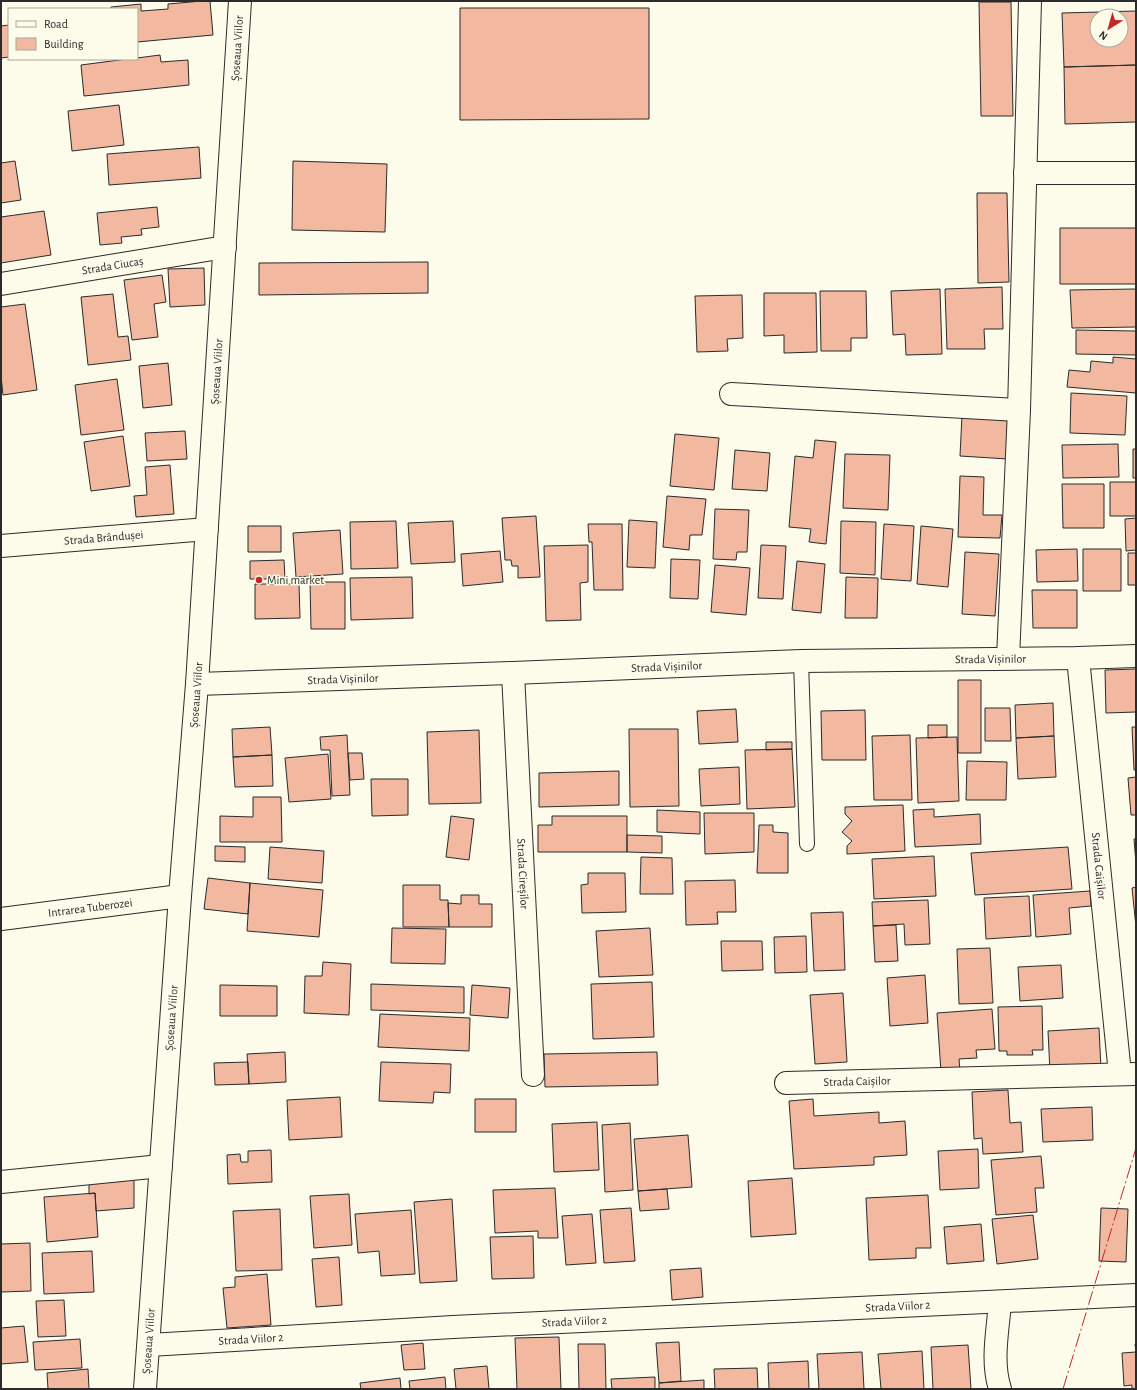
<svg xmlns="http://www.w3.org/2000/svg" width="1137" height="1390" viewBox="0 0 1137 1390" font-family="'Alegreya Sans',sans-serif">
  <rect width="100%" height="100%" fill="#fdfbea"/>
  <!-- building -->
  <path fill="#f2b8a0" stroke="#2b2b2b" fill-rule="evenodd" d="M202,1H210L213,35L137,42V9H111V7L141,4V11L168,9V4Z
    M979,2H1011L1013,116H981Z
    M460,8H649V119L460,120Z
    M1136,11V65L1064,67L1062,13ZM1097,16H1121V40H1097Z
    M9,25V57L1,58V26Z
    M160,55L161,62L188,60L189,85L84,96L81,65L127,59H137V58Z
    M1136,65V122L1065,124L1064,67Z
    M119,105L124,145L72,151L68,111Z
    M199,147L201,178L109,185L107,154Z
    M15,161L21,200L1,203V163Z
    M293,161L387,164L385,232L292,230Z
    M977,193H1007L1009,282L978,283Z
    M157,207L159,227L141,229L142,235L121,237L122,243L100,245L97,213Z
    M44,211L51,255L1,263V217Z
    M1060,228H1136V284H1060Z
    M428,262V293L259,295V263Z
    M204,268L205,305L170,307L168,269Z
    M162,275L166,302L154,304L158,337L132,340L124,280Z
    M1002,287L1003,329H984L985,349H947L945,289Z
    M940,289L942,354L906,355L905,334L893,335L891,291Z
    M1136,289V327L1072,328L1070,290Z
    M820,291H866L867,338H851V351H821Z
    M764,293H816L817,352L784,353V335L764,336Z
    M113,294L118,337L128,336L131,360L88,365L81,297Z
    M742,295L743,338L727,339L728,351L697,352L695,296Z
    M25,304L37,390L3,395L1,376V307Z
    M1076,330L1136,331V355L1076,354Z
    M1113,357L1136,359V393L1067,387L1069,370L1090,372L1091,361L1113,363Z
    M168,363L172,405L143,408L139,366Z
    M117,379L124,430L81,435L75,385Z
    M1071,393L1127,396L1125,435L1070,433Z
    M962,415L1009,418L1008,459L960,456Z
    M185,431L187,459L147,461L145,433Z
    M675,434L719,438L714,490L670,486Z
    M123,436L130,486L91,491L84,442Z
    M815,440L836,442L826,544L809,542L811,529L789,527L795,456L813,458Z
    M1118,444L1119,477L1063,478L1062,445Z
    M1133,449H1136V478H1133Z
    M735,450L770,453L767,491L732,489Z
    M845,454L890,455L888,510L843,508Z
    M170,465L174,514L136,517L134,496L147,495L145,467Z
    M960,476L984,477L983,515H1002L1000,538L958,537Z
    M1110,482H1136V516H1110Z
    M1062,484H1104V528H1063Z
    M667,496L706,499L702,535H690L689,550L663,547Z
    M715,509L749,510L747,552H737L736,560L713,559Z
    M536,516L540,577L518,578V566H512L511,560H505L502,518Z
    M1136,518V550L1126,551L1125,519Z
    M629,520L657,522L655,568L627,567Z
    M396,521L398,568L351,569L350,522Z
    M453,521L455,562L411,564L408,523Z
    M841,521L876,522L875,575L840,573Z
    M588,524H622L623,590H594L592,542H589Z
    M884,524L914,526L911,581L881,579Z
    M248,526H281V552H248Z
    M921,526L953,529L948,587L917,584Z
    M340,530L343,574L296,577L293,533Z
    M588,545V582L580,583L581,620L546,621L544,546Z
    M761,545L786,546L783,599L758,598Z
    M1077,549L1078,581L1037,582L1036,550Z
    M1083,549H1121V591H1083Z
    M500,551L503,582L463,586L461,554Z
    M965,552L999,554L995,616L962,614Z
    M1128,553H1136V585H1128Z
    M671,559L700,560L698,599L670,598Z
    M284,560L285,579H250V561Z
    M797,561L825,564L821,613L792,610Z
    M715,565L750,568L746,615L711,612Z
    M412,577L413,618L351,620L350,578Z
    M846,577L878,578L877,618H845Z
    M310,582H345V629H311Z
    M255,584H299L300,618L255,619Z
    M1032,590H1077V628H1033Z
    M1136,669V712L1106,713L1105,670Z
    M958,680H981V753H958Z
    M1053,703L1054,736L1016,738L1015,705Z
    M985,708H1010L1011,741H985Z
    M736,709L738,742L699,744L697,711Z
    M865,710L866,760H822L821,711Z
    M928,725H947V737L928,738Z
    M270,727L272,755L233,757L232,729Z
    M1132,727H1136V770H1134Z
    M629,729H678L679,806L630,807Z
    M479,730L481,803L429,804L427,732Z
    M347,735L350,795L332,796L330,750H321L320,737Z
    M910,735L912,800H874L872,736Z
    M1054,736L1056,777L1018,779L1016,738Z
    M957,737L959,801L918,803L916,738Z
    M766,742H792V749L766,750Z
    M792,749L795,807L747,809L745,750Z
    M348,753H362L364,779L350,780Z
    M328,754L331,799L289,802L285,758Z
    M272,755L273,786L235,787L233,757Z
    M967,761L1007,762L1006,800H966Z
    M739,767L740,804L701,806L699,769Z
    M619,771V805L539,807V773Z
    M1136,777V815H1131L1128,778Z
    M371,779H408V815L372,816Z
    M253,797H281L282,842H220V816L253,817Z
    M903,805L905,851L847,854V846L852,841L842,832L852,821L845,814V807Z
    M934,809V817L980,814L981,844L915,847L913,810Z
    M657,810L700,812V834L657,832Z
    M704,813H754V852L705,854Z
    M451,816L474,819L469,860L446,857Z
    M552,816H627V852H538V825H552Z
    M759,825H773V832L788,833V873H757Z
    M627,835L662,836V853L627,852Z
    M1134,839H1136V864Z
    M215,846L245,847V862L215,861Z
    M270,847L324,851L322,883L268,879Z
    M1068,847L1072,889L975,895L971,853Z
    M934,856L936,896L874,899L872,859Z
    M641,857L672,858L673,894H640Z
    M588,873H625L626,912L582,913L581,885L588,884Z
    M208,878L250,883L248,914L204,909Z
    M735,880L736,912H717L718,924L686,925L685,881Z
    M250,883L323,890L319,937L247,931Z
    M403,885H440V900H448L449,927H403Z
    M1136,887V927L1132,888Z
    M1090,891L1091,906L1069,908L1071,934L1036,937L1033,895Z
    M461,895H479V904H492V927H449L448,903L461,904Z
    M1029,896L1031,936L986,939L984,898Z
    M928,900L930,944L905,945L904,924L873,926L872,902Z
    M843,912L845,970L814,971L811,913Z
    M896,925L898,961L875,962L873,926Z
    M392,928L446,929L445,964L391,963Z
    M650,928L653,975L599,977L596,931Z
    M806,936L807,972L775,973L774,937Z
    M721,941H762L763,970L722,971Z
    M990,948L993,1003L959,1004L957,949Z
    M323,962L351,964L349,1015L304,1013L305,976H322Z
    M1061,965L1063,998L1020,1001L1018,967Z
    M925,975L928,1023L890,1026L887,978Z
    M652,982L654,1037L593,1039L591,984Z
    M371,984L464,987V1013L371,1010Z
    M220,985L277,986V1016H220Z
    M472,985L510,988L508,1018L470,1015Z
    M843,993L847,1062L815,1064L810,995Z
    M1042,1006L1043,1050H1032L1033,1055H1007V1051H999L998,1007Z
    M992,1009L995,1049L976,1050L977,1058L959,1059L960,1071L941,1072L937,1013Z
    M380,1014L470,1018L469,1051L378,1047Z
    M1099,1028L1101,1069L1050,1072L1048,1031Z
    M285,1052L286,1082L249,1084L247,1054Z
    M657,1052L658,1085L545,1087L544,1054Z
    M248,1062L249,1084L215,1085L214,1063Z
    M381,1062L451,1064L450,1093L434,1092L433,1103L379,1101Z
    M1008,1090L1010,1123L1021,1122L1023,1152L983,1154L982,1138L974,1139L972,1092Z
    M340,1097L342,1137L289,1140L287,1100Z
    M475,1099H516V1132H475Z
    M813,1099L814,1116L879,1112V1123L905,1121L907,1155L874,1157V1165L794,1169L789,1101Z
    M1092,1107L1093,1140L1043,1142L1041,1109Z
    M597,1122L599,1170L554,1172L552,1124Z
    M630,1123L633,1190L605,1192L602,1125Z
    M688,1135L692,1187L638,1191L634,1139Z
    M978,1149L979,1188L940,1190L938,1151Z
    M271,1150L272,1182L228,1184L227,1155L240,1154L241,1162H248V1151Z
    M1041,1156L1044,1188H1035L1037,1212L996,1215L991,1160Z
    M134,1175V1208L96,1211L95,1193L89,1194V1181Z
    M792,1178L796,1234L751,1237L748,1181Z
    M555,1188L558,1238H538V1231L495,1233L493,1190Z
    M667,1189L669,1209L640,1211L638,1191Z
    M95,1193L98,1237L47,1242L44,1197Z
    M349,1194L352,1245L314,1248L310,1196Z
    M928,1195L931,1248H916V1258L869,1260L866,1198Z
    M452,1199L457,1281L420,1283L414,1202Z
    M631,1208L635,1261L604,1263L600,1210Z
    M1101,1208L1128,1209L1126,1262L1099,1261Z
    M280,1209L282,1270L236,1271L233,1211Z
    M411,1210L415,1274L381,1276L379,1251L358,1253L355,1214Z
    M592,1214L596,1263L566,1265L562,1216Z
    M1033,1215L1038,1259L997,1264L992,1219Z
    M981,1224L984,1261L947,1264L944,1227Z
    M533,1236L534,1278L492,1279L490,1237Z
    M30,1243L31,1291L1,1292V1244Z
    M92,1251L94,1292L44,1294L42,1253Z
    M339,1257L342,1305L316,1307L312,1259Z
    M701,1268L703,1297L672,1300L670,1270Z
    M267,1274L271,1325L227,1328L223,1288L235,1287V1277Z
    M64,1300L66,1336L38,1337L36,1301Z
    M24,1326L28,1362L1,1364V1328Z
    M559,1337L561,1389H517L515,1338Z
    M80,1339L82,1368L35,1370L33,1342Z
    M679,1342L681,1381L659,1383L656,1343Z
    M423,1343L425,1369L404,1370L401,1345Z
    M578,1344H605L606,1389H579Z
    M1135,1344H1136V1389H1132V1385L1124,1386L1122,1353L1136,1352Z
    M968,1345L971,1389H933L931,1347Z
    M922,1351L924,1389H881L878,1354Z
    M862,1352L864,1389H819L817,1354Z
    M808,1361L809,1389H769L768,1363Z
    M487,1366L489,1389H456L454,1369Z
    M757,1368L758,1389H715L714,1369Z
    M88,1369L89,1389H48L47,1373Z
    M445,1377L446,1389H410L409,1381Z
    M655,1377V1389H612L611,1379Z
    M400,1378L401,1389H361L360,1383Z
    M704,1380V1389H659V1383Z"/>
  <g fill="none" stroke-linecap="round" stroke-linejoin="round">
    <!-- lane casing -->
    <g stroke="#2b2b2b" stroke-width="16">
      <path id="lane" d="M801,661L807,844"/>
    </g>
    <!-- street casing -->
    <g stroke="#2b2b2b" stroke-width="24">
      <g id="street">
        <path d="M1025,173H1136"/>
        <path id="s1" d="M1,284L225,247"/>
        <path d="M731,394L1019,410"/>
        <path id="s2" d="M1,546L207,529"/>
        <path d="M1008,658L1019,410L1030,1"/>
        <path id="s3" d="M1078,658L1120,1074"/>
        <path id="s4" d="M513,673L533,1075"/>
        <path id="s5" d="M197,684L513,673L801,661L1078,658L1136,656"/>
        <path id="s6" d="M1,919L180,896"/>
        <path id="s7" d="M786,1083L1136,1074"/>
        <path d="M1,1182L161,1166"/>
        <path id="s8" d="M149,1345L453,1327L1136,1295"/>
        <path id="s9" d="M145,1389L180,896L197,684L240,1"/>
        <path d="M1000,1389C991,1361 998,1330 1000,1302"/>
      </g>
    </g>
    <!-- lane -->
    <use href="#lane" stroke="#fdfbea" stroke-width="14"/>
    <!-- street -->
    <use href="#street" stroke="#fdfbea" stroke-width="22"/>
    <!-- power -->
    <path stroke="#c62828" stroke-width="1" stroke-dasharray="14 3 2 3" stroke-linecap="butt" d="M1063,1389L1136,1148"/>
  </g>
  <!-- markers -->
  <circle fill="#c62828" stroke="#fdfbea" stroke-width="1.5" cx="259" cy="580" r="4"/>
  <g text-anchor="middle" dominant-baseline="central" stroke-width="3" stroke-linejoin="round" paint-order="stroke">
    <!-- street labels -->
    <g font-size="12" fill="#2b2b2b" stroke="#fdfbea">
      <text stroke="none"><textPath href="#s9" startOffset="1344">Șoseaua Viilor</textPath></text>
      <text stroke="none"><textPath href="#s1" startOffset="113">Strada Ciucaș</textPath></text>
      <text stroke="none"><textPath href="#s9" startOffset="1020">Șoseaua Viilor</textPath></text>
      <text stroke="none"><textPath href="#s2" startOffset="103">Strada Brândușei</textPath></text>
      <text stroke="none"><textPath href="#s5" startOffset="794">Strada Vișinilor</textPath></text>
      <text stroke="none"><textPath href="#s5" startOffset="470">Strada Vișinilor</textPath></text>
      <text stroke="none"><textPath href="#s5" startOffset="146">Strada Vișinilor</textPath></text>
      <text stroke="none"><textPath href="#s9" startOffset="696">Șoseaua Viilor</textPath></text>
      <text stroke="none"><textPath href="#s3" startOffset="209">Strada Caișilor</textPath></text>
      <text stroke="none"><textPath href="#s4" startOffset="201">Strada Cireșilor</textPath></text>
      <text stroke="none"><textPath href="#s6" startOffset="90">Intrarea Tuberozei</textPath></text>
      <text stroke="none"><textPath href="#s9" startOffset="372">Șoseaua Viilor</textPath></text>
      <text stroke="none"><textPath href="#s7" startOffset="71">Strada Caișilor</textPath></text>
      <text stroke="none"><textPath href="#s8" startOffset="750">Strada Viilor 2</textPath></text>
      <text stroke="none"><textPath href="#s8" startOffset="426">Strada Viilor 2</textPath></text>
      <text stroke="none"><textPath href="#s8" startOffset="102">Strada Viilor 2</textPath></text>
      <text stroke="none"><textPath href="#s9" startOffset="48">Șoseaua Viilor</textPath></text>
    </g>
    <!-- poi labels -->
    <g font-size="12" fill="#2b2b2b" stroke="#fdfbea" text-anchor="start">
      <text x="267" y="580">Mini market</text>
    </g>
  </g>
  <!-- border -->
  <rect width="1137" height="1390" fill="none" stroke="#2b2b2b" stroke-width="4"/>
  <!-- legend -->
  <rect x="8" y="8" width="130" height="52" fill="#fdfbea" stroke="#a9a89e"/>
  <rect x="16" y="21" width="20" height="6" fill="#fdfbea" stroke="#a9a89e"/>
  <text x="44" y="28" font-size="12" fill="#2b2b2b">Road</text>
  <rect x="16" y="38" width="20" height="12" fill="#f2b8a0" stroke="#a9a89e"/>
  <text x="44" y="48" font-size="12" fill="#2b2b2b">Building</text>
  <!-- north arrow -->
  <g transform="translate(1109 28) rotate(217)"><circle r="19" fill="#fdfbea" stroke="#a9a89e"/>
  <path d="M0-3L7 15L0 10L-7 15Z" fill="#c62828"/>
  <text y="-6" font-size="11" font-weight="bold" text-anchor="middle" fill="#2b2b2b">N</text>
  </g>
</svg>
